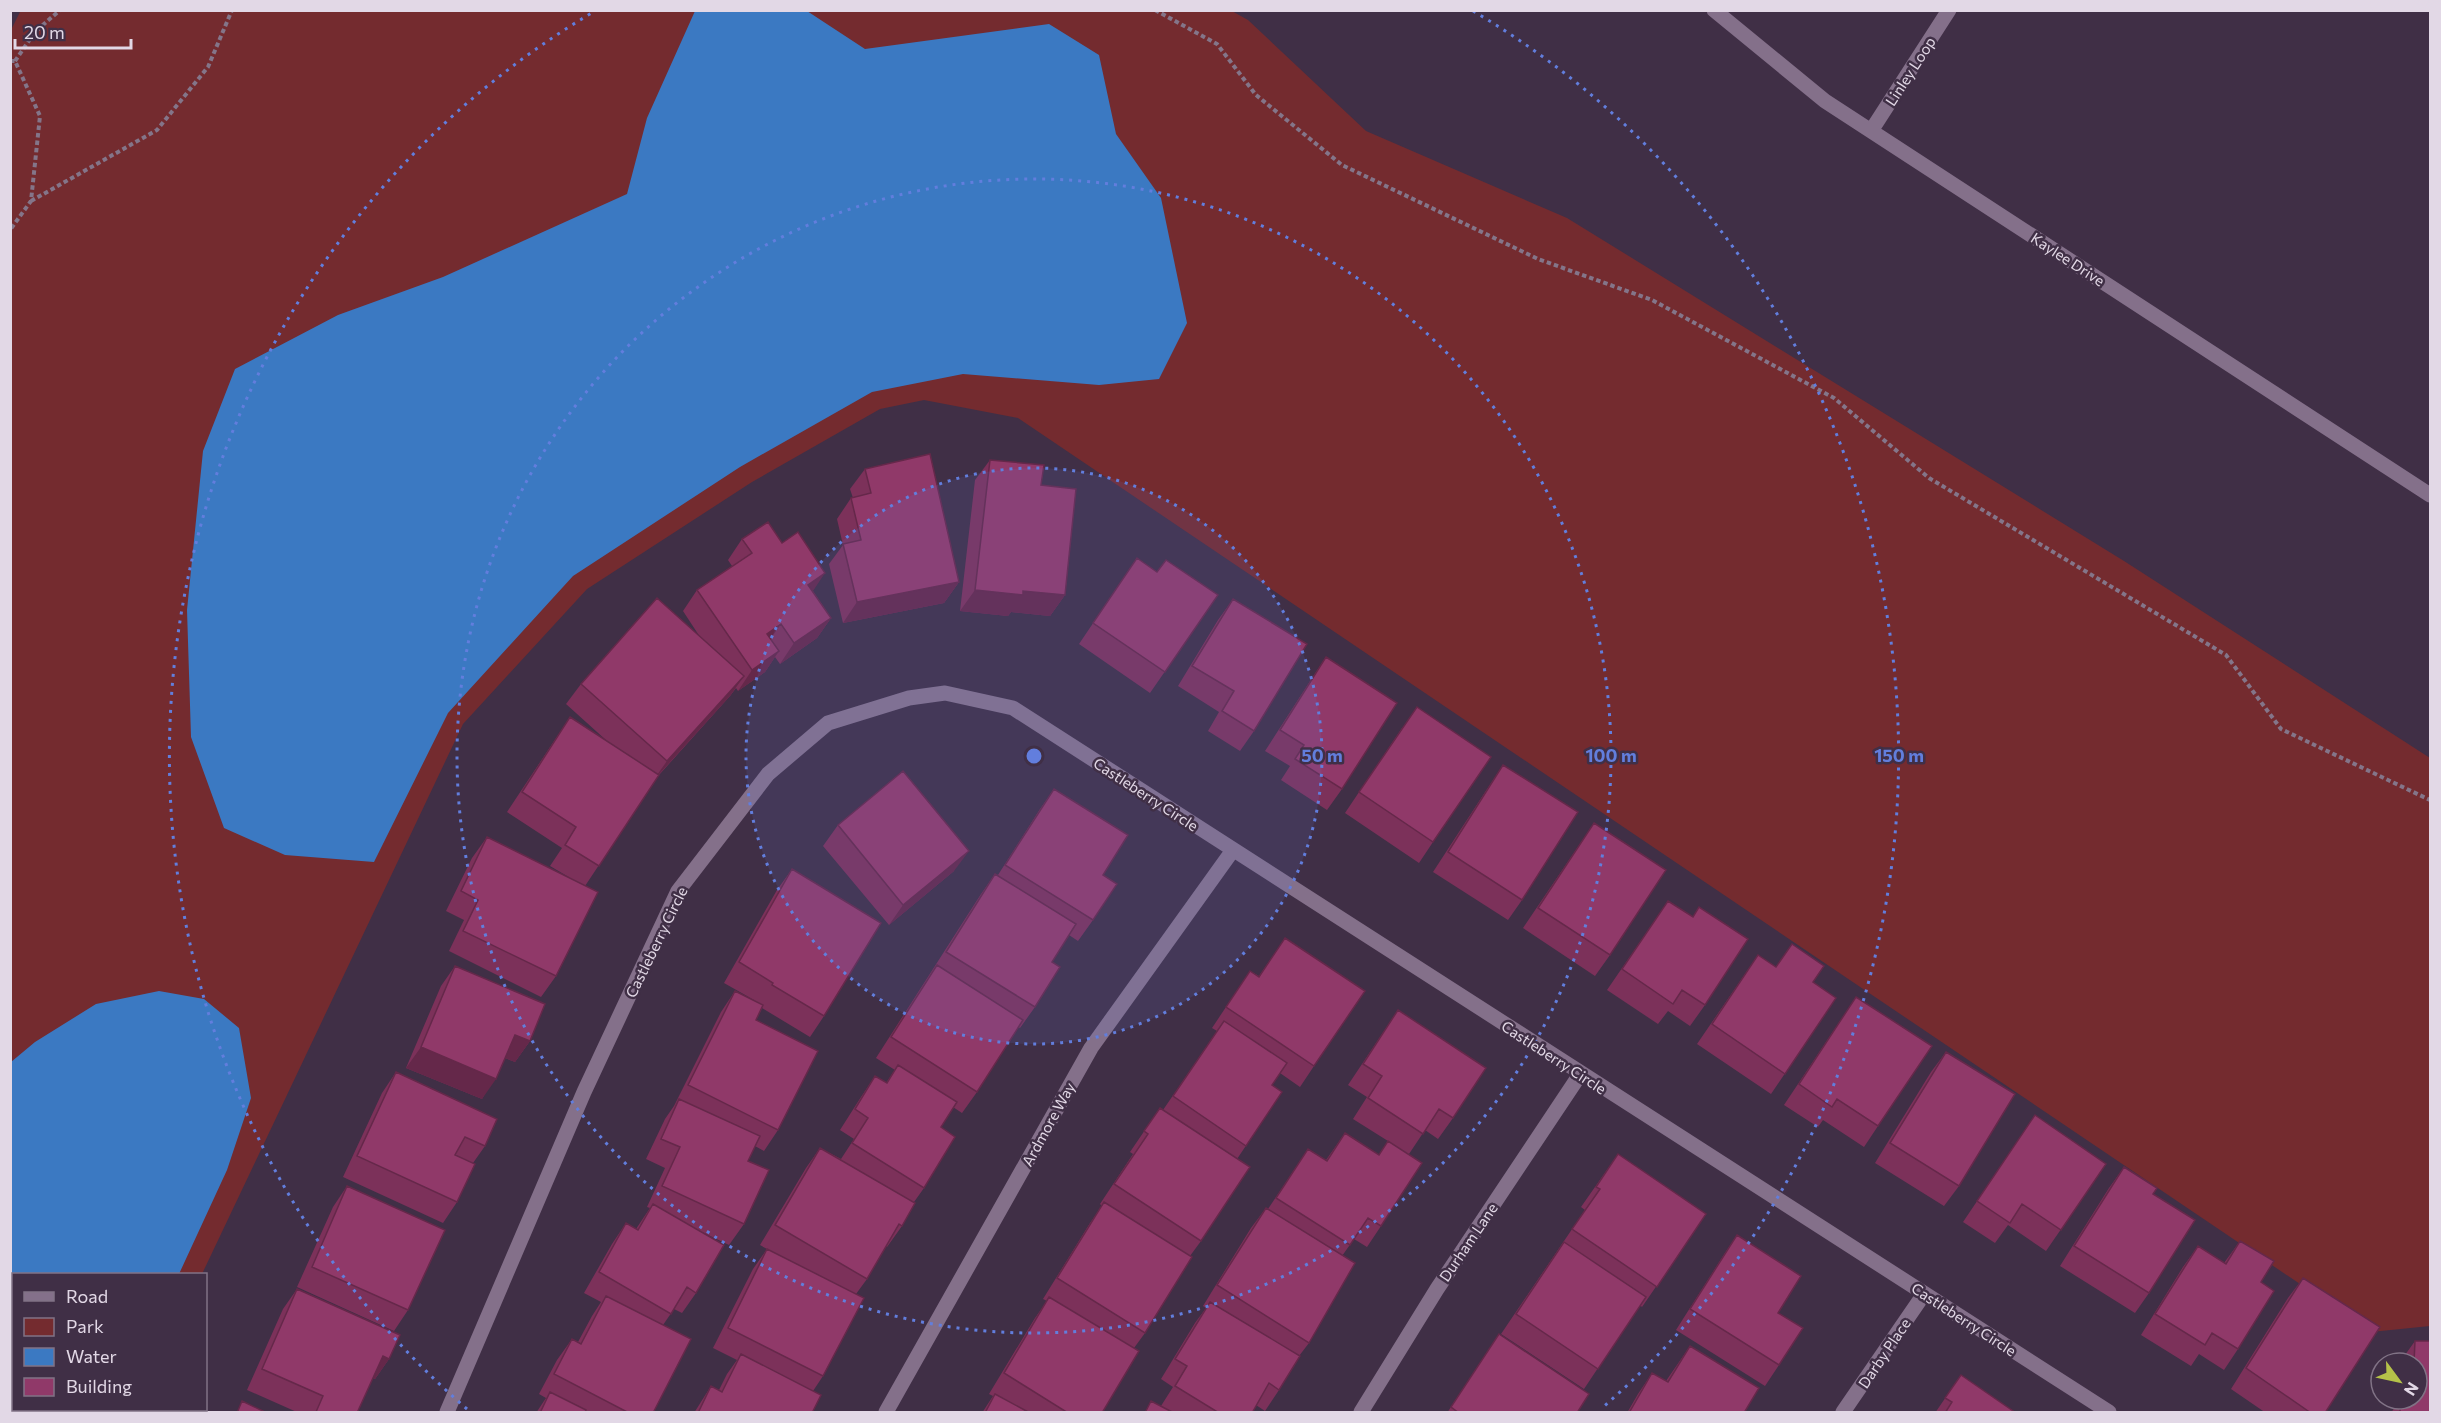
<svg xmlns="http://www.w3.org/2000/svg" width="2441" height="1423" viewBox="0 0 2441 1423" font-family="Commissioner,sans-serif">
  <rect width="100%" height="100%" fill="#402f46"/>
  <!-- green -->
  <path fill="#742b2f" d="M21,10H1230L1248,20L1366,131L1567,218L2124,561L2430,758V1326L2371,1332L1018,418L924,400L880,409L752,482L587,589L463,724L202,1274H14V1410H138L137,1412H11L10,32Z"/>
  <!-- water -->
  <path fill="#3b79c2" d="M695,11H807L865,49L1049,24L1099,55L1116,134L1161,198L1187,323L1159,379L1099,385L963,374L872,392L740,467L573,576L448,713L374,862L285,855L224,828L191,737L187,610L203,451L235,369L338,315L443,277L627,194L647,118Z
    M159,991L204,999L239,1028L251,1098L227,1170L179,1274H14V1410H112L110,1412H11V1062L35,1042L96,1004Z"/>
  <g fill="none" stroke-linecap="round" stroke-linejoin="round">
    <!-- path -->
    <path stroke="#847589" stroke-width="4" stroke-dasharray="4.5 3" stroke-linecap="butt" d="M1155,10L1217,44L1256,95L1342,165L1538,259L1652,300L1834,398L1929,478L2226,655L2281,729L2430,800
      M10,61H15L40,116L31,201L10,230
      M15,61L35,32L60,10
      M31,201L157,130L208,67L232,10"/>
    <!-- street -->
    <path stroke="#84708a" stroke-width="15" d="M1714,10L1825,101L2430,495
      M1871,131L1949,10
      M447,1412L584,1092L678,891L768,774L828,723L909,698L945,693L1013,708L2109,1412
      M886,1412L1091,1048L1233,850
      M1361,1412L1437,1289L1581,1073
      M1843,1412L1924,1294"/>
  </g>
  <!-- wall -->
  <path fill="#7c315a" d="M990,460L1041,485L1065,595L1050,616L1011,612L1008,616L960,611L975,480Z
    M865,469L959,582L944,603L843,623L829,564L843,545L837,519L851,498H853L850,489Z
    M742,539L813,591L831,618L817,638L780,664L775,657L765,672L738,691L736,688L730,696L659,775L585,886L556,976L541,997L449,951L464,920L446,911L472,858L487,837L572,879L550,866L562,848L507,812L570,717L607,741L566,704L581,684L700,637L683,611L697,590L732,566L728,560Z
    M1137,558L1157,572L1218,595L1150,693L1079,644Z
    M1233,599L1254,731L1240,751L1208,731L1219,712L1178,686L1218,620Z
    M1326,657L1342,789L1327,810L1281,780L1290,766L1265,751L1312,678Z
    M1402,728L1433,842L1419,863L1345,813Z
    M1503,765L1522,900L1508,920L1433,872L1489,786Z
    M1054,789L1103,875L1093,920L1078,941L1069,935L1052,962L1035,1007L1020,1028L1018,1027L977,1092L962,1113L953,1107L941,1127L924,1188L914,1202L902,1226L887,1247L886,1246L867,1279L856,1294L823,1376L813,1391L812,1413H694L711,1386L719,1390L727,1374L737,1360L713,1348L753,1269L767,1249L760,1245L806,1168L820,1148L841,1159L854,1139L840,1130L861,1097L875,1076L886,1083L895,1070L876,1058L981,894L995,874L998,875L1040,809Z
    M1594,823L1610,955L1595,976L1523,928Z
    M838,825L954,871L889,925L823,846Z
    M792,869L824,1016L810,1037L762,1008L756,1020L778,1130L764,1151L755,1146L748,1161L744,1224L729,1245L702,1232L696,1293L682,1313L674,1309L663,1325L653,1413H536L546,1398L539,1394L557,1360L572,1339L578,1342L592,1316L601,1302L584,1293L612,1244L626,1223L636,1229L650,1208L647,1207L665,1168L646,1159L665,1119L674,1106L721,1012L735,991L754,1000L724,983L777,890Z
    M1668,901L1705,1005L1690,1026L1668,1011L1658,1024L1607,990Z
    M1285,938L1314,1066L1300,1087L1280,1073L1272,1085L1282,1092L1237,1159L1201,1241L1190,1256L1145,1333L1134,1348L1102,1413H982L993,1396L989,1394L1035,1318L1047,1301L1043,1299L1090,1223L1102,1206L1100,1204L1133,1154L1130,1152L1160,1108L1163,1110L1217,1031L1212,1028L1250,971L1259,976Z
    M1758,955L1776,967L1813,982L1836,998L1771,1094L1697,1044Z
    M455,966L530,1041L515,1062L505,1058L482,1099L406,1068L441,986Z
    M1856,997L1878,1126L1864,1147L1823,1120L1818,1127L1784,1105Z
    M1398,1010L1453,1118L1438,1139L1425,1130L1409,1154L1381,1226L1367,1247L1354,1239L1342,1256L1309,1343L1299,1356L1279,1390L1265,1411L1256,1405L1252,1413H1145L1161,1406L1173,1387L1161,1379L1195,1323L1206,1308L1203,1306L1251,1228L1266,1208L1268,1209L1308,1149L1326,1160L1345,1133L1379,1155L1388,1141L1353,1119L1367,1097L1348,1085Z
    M1946,1052L1959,1186L1944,1206L1875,1163L1931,1072Z
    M396,1072L485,1146L473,1163L457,1202L443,1223L343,1177L382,1093Z
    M2021,1136L2106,1164L2046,1251L2008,1225L1995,1243L1963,1222Z
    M1618,1154L1706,1214L1642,1307L1640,1305L1584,1389L1501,1334L1585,1210L1581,1207Z
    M2124,1167L2153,1194L2149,1293L2135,1313L2060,1266L2109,1188Z
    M347,1186L408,1310L394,1331L297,1287L333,1207Z
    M1737,1235L1778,1313L1779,1365L1765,1386L1676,1330L1723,1256Z
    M2240,1241L2261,1282L2238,1349L2224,1370L2199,1354L2191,1366L2141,1335L2183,1267L2198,1246L2224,1263Z
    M2303,1278L2325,1413H2266L2231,1389L2288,1298Z
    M297,1289L389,1359L375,1379L373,1378L357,1413H299L247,1390L283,1309Z
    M1499,1334L1577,1413H1447Z
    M2415,1341L2430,1413H2391L2400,1399H2417V1363H2400V1362Z
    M1690,1346L1744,1413H1627L1638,1394L1652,1373L1666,1381Z
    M1961,1375L2016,1413H1935Z"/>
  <!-- shaded-wall -->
  <path fill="#65284a" d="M825,573L811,594L808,585Z
    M959,582L944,603L843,623L857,602Z
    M975,590L1023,591L1065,595L1050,616L1011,612L1008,616L960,611Z
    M831,618L817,638L780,664L794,643Z
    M781,624L766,645L767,634Z
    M779,651L765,672L738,691L752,670Z
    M744,676L730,696L652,782L667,761Z
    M969,851L954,871L889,925L903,905Z
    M515,1035L530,1041L515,1062L500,1056Z
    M421,1047L496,1079L482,1099L406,1068Z
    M383,1356L389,1359L375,1379L369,1377Z"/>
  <!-- building -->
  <path fill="#903969" stroke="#65284a" stroke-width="1.5" d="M930,454L959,582L857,602L843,544L861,540L851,498L871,493L865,469Z
    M990,460L1044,465L1041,485L1076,489L1065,595L1023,591V595L975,590Z
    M768,522L782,543L798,532L825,573L808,585L831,618L794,643L781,624L767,634L779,651L752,670L697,590L752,553L742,539Z
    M1137,558L1157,572L1166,560L1218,595L1165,672L1093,623Z
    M657,598L744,676L667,761L581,684Z
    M1233,599L1307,644L1254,731L1222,711L1234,691L1192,666Z
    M1326,657L1397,703L1342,789L1295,759L1304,745L1280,730Z
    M1417,707L1491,757L1433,842L1359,792Z
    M570,717L659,775L599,866L565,845L576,827L522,792Z
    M1503,765L1578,812L1522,900L1448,852Z
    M903,771L969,851L903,905L838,825Z
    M1054,789L1128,835L1103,875L1117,884L1093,920L1005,865Z
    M1594,823L1666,870L1610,955L1538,908Z
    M487,837L598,892L556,976L463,931L478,900L461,891Z
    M792,869L881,923L824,1016L772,985L773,983L739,962Z
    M995,874L1076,924L1052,962L1060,967L1035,1007L946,952Z
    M1668,901L1693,917L1699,907L1748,939L1705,1005L1682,990L1673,1004L1622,969Z
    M1285,938L1365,991L1314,1066L1226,1007L1250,971L1259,977Z
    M1792,944L1824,966L1813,982L1836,998L1785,1074L1712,1024L1758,955L1776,967Z
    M937,965L1023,1020L977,1092L891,1037Z
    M455,966L545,1004L530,1041L515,1035L496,1079L421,1047Z
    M735,991L763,1005L756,1020L818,1051L778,1130L688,1085Z
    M1856,997L1932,1046L1878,1126L1837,1099L1832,1107L1799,1084Z
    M1398,1010L1486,1068L1453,1118L1439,1109L1423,1134L1368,1098L1382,1076L1363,1064Z
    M1224,1021L1287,1063L1272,1085L1282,1092L1246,1146L1173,1096Z
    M1946,1052L2015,1094L1959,1186L1890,1143Z
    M898,1065L957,1102L941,1127L955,1137L924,1188L852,1143L868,1118L855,1109L875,1076L887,1083Z
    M396,1072L497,1119L485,1146L465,1137L455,1155L475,1164L457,1202L357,1156Z
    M679,1099L760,1136L748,1161L769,1170L744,1224L662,1186L680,1147L661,1139Z
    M1160,1108L1250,1167L1201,1241L1114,1184L1148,1134L1144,1131Z
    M2035,1115L2106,1164L2061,1230L2022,1204L2010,1223L1977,1201Z
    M1345,1133L1379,1155L1388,1141L1422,1163L1381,1226L1368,1218L1350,1245L1276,1198L1308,1149L1327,1161Z
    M820,1148L915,1203L902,1226L899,1224L867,1279L775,1225Z
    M1618,1154L1706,1214L1657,1287L1572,1229L1600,1189L1596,1187Z
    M2124,1167L2157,1188L2153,1194L2195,1220L2149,1293L2074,1246Z
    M347,1186L445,1230L408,1310L312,1267Z
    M1104,1202L1192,1257L1145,1333L1057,1278Z
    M653,1204L724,1245L696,1293L687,1287L671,1314L599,1272L626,1223L638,1230Z
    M1266,1208L1355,1263L1309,1343L1217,1285Z
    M1737,1235L1801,1276L1778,1313L1803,1328L1779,1365L1690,1309Z
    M2240,1241L2274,1261L2261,1282L2274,1291L2238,1349L2212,1333L2205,1345L2155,1314L2198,1246L2226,1264Z
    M1564,1242L1646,1297L1598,1369L1516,1314Z
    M767,1249L864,1298L823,1376L728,1328Z
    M2303,1278L2380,1327L2325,1413H2311L2246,1368Z
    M297,1289L400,1335L389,1359L383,1356L357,1413L316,1412L323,1396L262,1369Z
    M606,1296L691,1339L653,1413H629L554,1374L572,1339L581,1344Z
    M1049,1297L1139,1351L1102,1413H1068L1004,1373Z
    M1210,1302L1300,1356L1279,1390L1269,1383L1252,1413H1219L1175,1386L1187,1366L1175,1359Z
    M1499,1334L1589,1394L1577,1413H1459L1451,1407Z
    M2415,1341H2430V1413H2400V1400H2414V1399H2417V1363H2414Z
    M1690,1346L1759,1388L1744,1413H1629L1652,1373L1668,1382Z
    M741,1354L821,1395L812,1413H698L711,1386L722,1392Z
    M1961,1375L2016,1413H1945L1952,1402L1945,1398Z
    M550,1392L586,1410L585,1413H540Z
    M995,1394L1030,1413H985Z
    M242,1401L267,1413H237Z
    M1151,1401L1174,1413H1145Z"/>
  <!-- distance rings -->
  <circle cx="1034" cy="756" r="288" fill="#627edd" fill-opacity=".12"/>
  <g fill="none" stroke="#627edd" stroke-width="3" stroke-dasharray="3 6">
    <circle cx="1034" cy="756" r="288"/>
    <circle cx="1034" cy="756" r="577"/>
    <path d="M467 1409A865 865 0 0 1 595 11M1473 11A865 865 0 0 1 1601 1409"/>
  </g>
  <g text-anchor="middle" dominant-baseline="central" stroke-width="5" stroke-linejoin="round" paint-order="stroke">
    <!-- street labels -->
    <g font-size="15" fill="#e2d8e6" stroke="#402f46">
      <text transform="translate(1910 71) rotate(-57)">Linley Loop</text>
      <text transform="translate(2068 259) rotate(33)">Kaylee Drive</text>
      <text transform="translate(1146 794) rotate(33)">Castleberry Circle</text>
      <text transform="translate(656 942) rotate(-64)">Castleberry Circle</text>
      <text transform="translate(1554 1057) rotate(33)">Castleberry Circle</text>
      <text transform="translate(1048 1124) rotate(-61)">Ardmore Way</text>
      <text transform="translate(1468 1242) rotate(-56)">Durham Lane</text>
      <text transform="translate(1964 1319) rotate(33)">Castleberry Circle</text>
      <text transform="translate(1884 1353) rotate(-56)">Darby Place</text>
    </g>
  </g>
  <circle cx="1034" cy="756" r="9" fill="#627edd" stroke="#402f46" stroke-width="3"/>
  <g font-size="18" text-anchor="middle" font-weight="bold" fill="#627edd" stroke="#402f46" stroke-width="5" stroke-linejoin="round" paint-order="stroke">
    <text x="1322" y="762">50 m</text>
    <text x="1611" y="762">100 m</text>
    <text x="1899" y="762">150 m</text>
  </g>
  <!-- border -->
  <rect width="2441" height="1423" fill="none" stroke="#e2d8e6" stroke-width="24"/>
  <!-- legend -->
  <rect x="12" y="1273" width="195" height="138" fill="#402f46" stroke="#817386" stroke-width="1.5"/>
  <rect x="24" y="1292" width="30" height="9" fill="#84708a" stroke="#817386" stroke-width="1.5"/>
  <text x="66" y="1303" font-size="18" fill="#e2d8e6">Road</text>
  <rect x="24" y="1318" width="30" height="18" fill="#742b2f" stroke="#817386" stroke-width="1.5"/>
  <text x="66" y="1333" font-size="18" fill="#e2d8e6">Park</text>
  <rect x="24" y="1348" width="30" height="18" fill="#3b79c2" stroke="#817386" stroke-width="1.5"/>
  <text x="66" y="1363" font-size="18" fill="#e2d8e6">Water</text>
  <rect x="24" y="1378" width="30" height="18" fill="#903969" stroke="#817386" stroke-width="1.5"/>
  <text x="66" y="1393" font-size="18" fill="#e2d8e6">Building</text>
  <!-- north arrow -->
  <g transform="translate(2399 1381) rotate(123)"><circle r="28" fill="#402f46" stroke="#817386" stroke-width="1.5"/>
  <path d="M0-4.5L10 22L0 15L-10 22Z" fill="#b5c249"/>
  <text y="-9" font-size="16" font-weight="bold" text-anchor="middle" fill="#e2d8e6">N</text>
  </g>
  <!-- scale -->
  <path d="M15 39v9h116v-9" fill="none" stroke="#e2d8e6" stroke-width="3"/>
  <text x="24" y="39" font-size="18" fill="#e2d8e6" stroke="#402f46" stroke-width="4.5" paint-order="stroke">20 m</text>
</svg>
